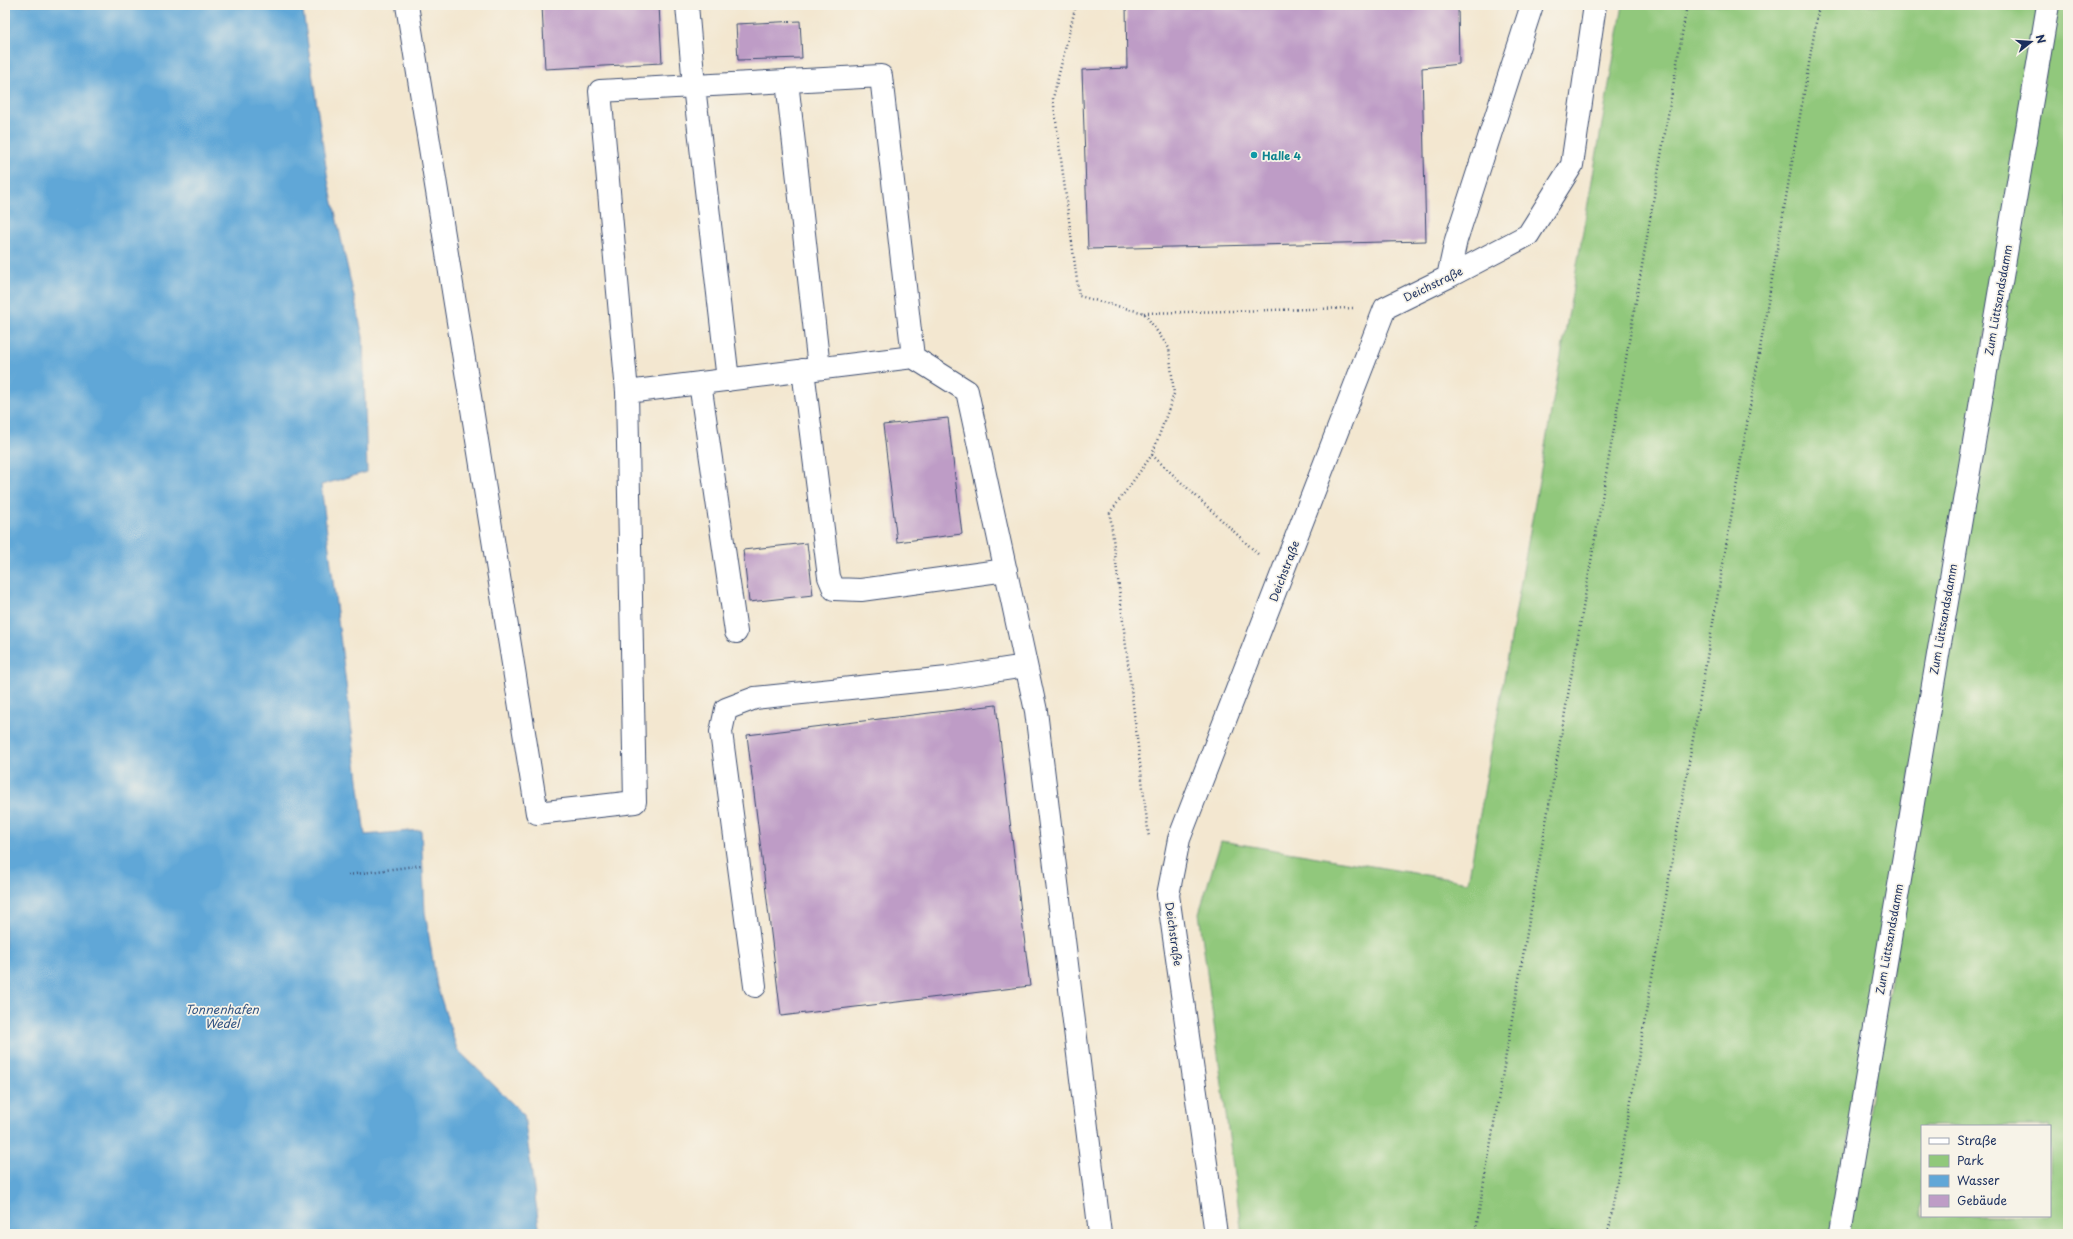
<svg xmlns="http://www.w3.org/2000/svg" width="2073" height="1239" viewBox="0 0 2073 1239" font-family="'Playpen Sans',sans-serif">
  <rect width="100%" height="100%" fill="#f7f3e8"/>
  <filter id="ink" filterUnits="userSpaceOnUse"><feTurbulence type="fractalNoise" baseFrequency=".025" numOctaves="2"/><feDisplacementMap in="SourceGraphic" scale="8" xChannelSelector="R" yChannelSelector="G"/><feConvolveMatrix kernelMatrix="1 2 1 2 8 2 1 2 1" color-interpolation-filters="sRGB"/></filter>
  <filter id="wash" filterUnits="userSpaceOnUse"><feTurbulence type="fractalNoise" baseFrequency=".012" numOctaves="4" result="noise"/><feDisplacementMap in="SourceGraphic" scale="16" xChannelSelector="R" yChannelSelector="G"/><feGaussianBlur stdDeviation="0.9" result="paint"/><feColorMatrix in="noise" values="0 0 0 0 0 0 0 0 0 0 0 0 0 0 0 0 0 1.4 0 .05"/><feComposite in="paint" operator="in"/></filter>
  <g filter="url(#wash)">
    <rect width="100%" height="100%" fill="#f3e7d0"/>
    <!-- green -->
    <path fill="#91c87b" stroke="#567c6c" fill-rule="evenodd" d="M1623,5H2041L1833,1234H1242L1199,913L1221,841L1468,882Z
      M2056,5H2068V1234H1848ZM1922,1126H2050V1216H1922Z"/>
    <!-- water -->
    <path fill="#61a7d7" stroke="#3e6b9a" d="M5,5H302L328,180L363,337L367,472L321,485L365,835L421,830L425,912L437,986L457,1049L524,1115L540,1234H5Z"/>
    <g id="blocks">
      <!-- building -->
      <path fill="#be9cc6" d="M542,5H659L662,63L545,69Z
        M1126,5H1458L1459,64L1422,68L1426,241L1088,249L1082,70L1127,68Z
        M800,21L802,58L738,60L736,24Z
        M948,418L962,534L897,542L883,425Z
        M807,543L813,595L749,602L743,550Z
        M996,705L1030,986L781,1016L747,735Z"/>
    </g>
  </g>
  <g filter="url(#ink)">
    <use href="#blocks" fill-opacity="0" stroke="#3b4b6f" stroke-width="1"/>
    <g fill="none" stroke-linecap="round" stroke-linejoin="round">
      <!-- minor casing -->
      <g stroke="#3b4b6f" stroke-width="24">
        <path id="minor" d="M407,5L537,813L635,802L627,392L600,91L881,76L913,357
          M687,5L694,86L728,380
          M787,81L819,368
          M1448,277L1456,240L1532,5
          M803,370L829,577L834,589L861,590L1006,570
          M700,383L736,632
          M627,392L913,357L967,391L1036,711L1100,1234
          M755,986L721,732L726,709L755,698L947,678L1026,666
          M1216,1234L1168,895L1179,839L1385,308L1448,277L1528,235L1572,165L1595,5
          M1840,1234L2048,5"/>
      </g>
      <!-- path -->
      <path stroke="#3b4b6f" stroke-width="2.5" stroke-dasharray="1 3" stroke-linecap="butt" d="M1076,5L1053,98L1079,296L1144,313L1169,348L1174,394L1152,455L1110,513L1149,838
        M1144,313L1355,308
        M1152,455L1258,554
        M348,875L422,865
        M1475,1234L1687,5
        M1608,1234L1819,5"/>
      <!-- minor -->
      <use href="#minor" stroke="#fff" stroke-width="22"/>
    </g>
  </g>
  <!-- markers -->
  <circle fill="#0f9aa8" stroke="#f7f3e8" stroke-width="1.5" cx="1254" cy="155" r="4"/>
  <g text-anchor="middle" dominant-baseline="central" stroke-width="3.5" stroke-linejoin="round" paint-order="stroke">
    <!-- culture labels -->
    <g font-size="11" font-weight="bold" fill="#0d838f" stroke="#f7f3e8" text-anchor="start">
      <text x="1262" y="155">Halle 4</text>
    </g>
    <!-- street labels -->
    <g font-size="11" fill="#1b2f5e" stroke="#f7f3e8">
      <text transform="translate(1433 284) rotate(-26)">Deichstraße</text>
      <text transform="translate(1998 300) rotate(-80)">Zum Lüttsandsdamm</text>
      <text transform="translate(1284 571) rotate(-69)">Deichstraße</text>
      <text transform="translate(1943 619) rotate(-80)">Zum Lüttsandsdamm</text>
      <text transform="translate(1174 934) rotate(82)">Deichstraße</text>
      <text transform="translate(1889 939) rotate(-80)">Zum Lüttsandsdamm</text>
    </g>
    <!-- water labels -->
    <g font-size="12" font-style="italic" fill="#305382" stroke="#f7f3e8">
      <text x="222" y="1009">Tonnenhafen<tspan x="222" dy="14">Wedel</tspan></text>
    </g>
  </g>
  <!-- margin -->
  <rect width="2073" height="1239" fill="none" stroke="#f7f3e8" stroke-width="20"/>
  <!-- legend -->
  <rect x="1921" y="1125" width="130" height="92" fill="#f7f3e8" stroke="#9fa5b1"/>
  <rect x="1929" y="1138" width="20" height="6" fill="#ffffff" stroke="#9fa5b1"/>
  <text x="1957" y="1145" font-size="12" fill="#1b2f5e">Straße</text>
  <rect x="1929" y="1155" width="20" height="12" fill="#91c87b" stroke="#9fa5b1"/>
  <text x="1957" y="1165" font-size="12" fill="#1b2f5e">Park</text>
  <rect x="1929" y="1175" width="20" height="12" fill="#61a7d7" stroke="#9fa5b1"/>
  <text x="1957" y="1185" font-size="12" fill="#1b2f5e">Wasser</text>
  <rect x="1929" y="1195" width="20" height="12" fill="#be9cc6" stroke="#9fa5b1"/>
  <text x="1957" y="1205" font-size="12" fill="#1b2f5e">Gebäude</text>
  <!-- north arrow -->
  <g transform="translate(2031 42) rotate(73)" stroke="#f7f3e8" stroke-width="3" paint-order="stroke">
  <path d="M0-3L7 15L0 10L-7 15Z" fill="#1b2f5e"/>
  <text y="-6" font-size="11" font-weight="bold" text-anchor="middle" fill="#1b2f5e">N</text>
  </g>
</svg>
